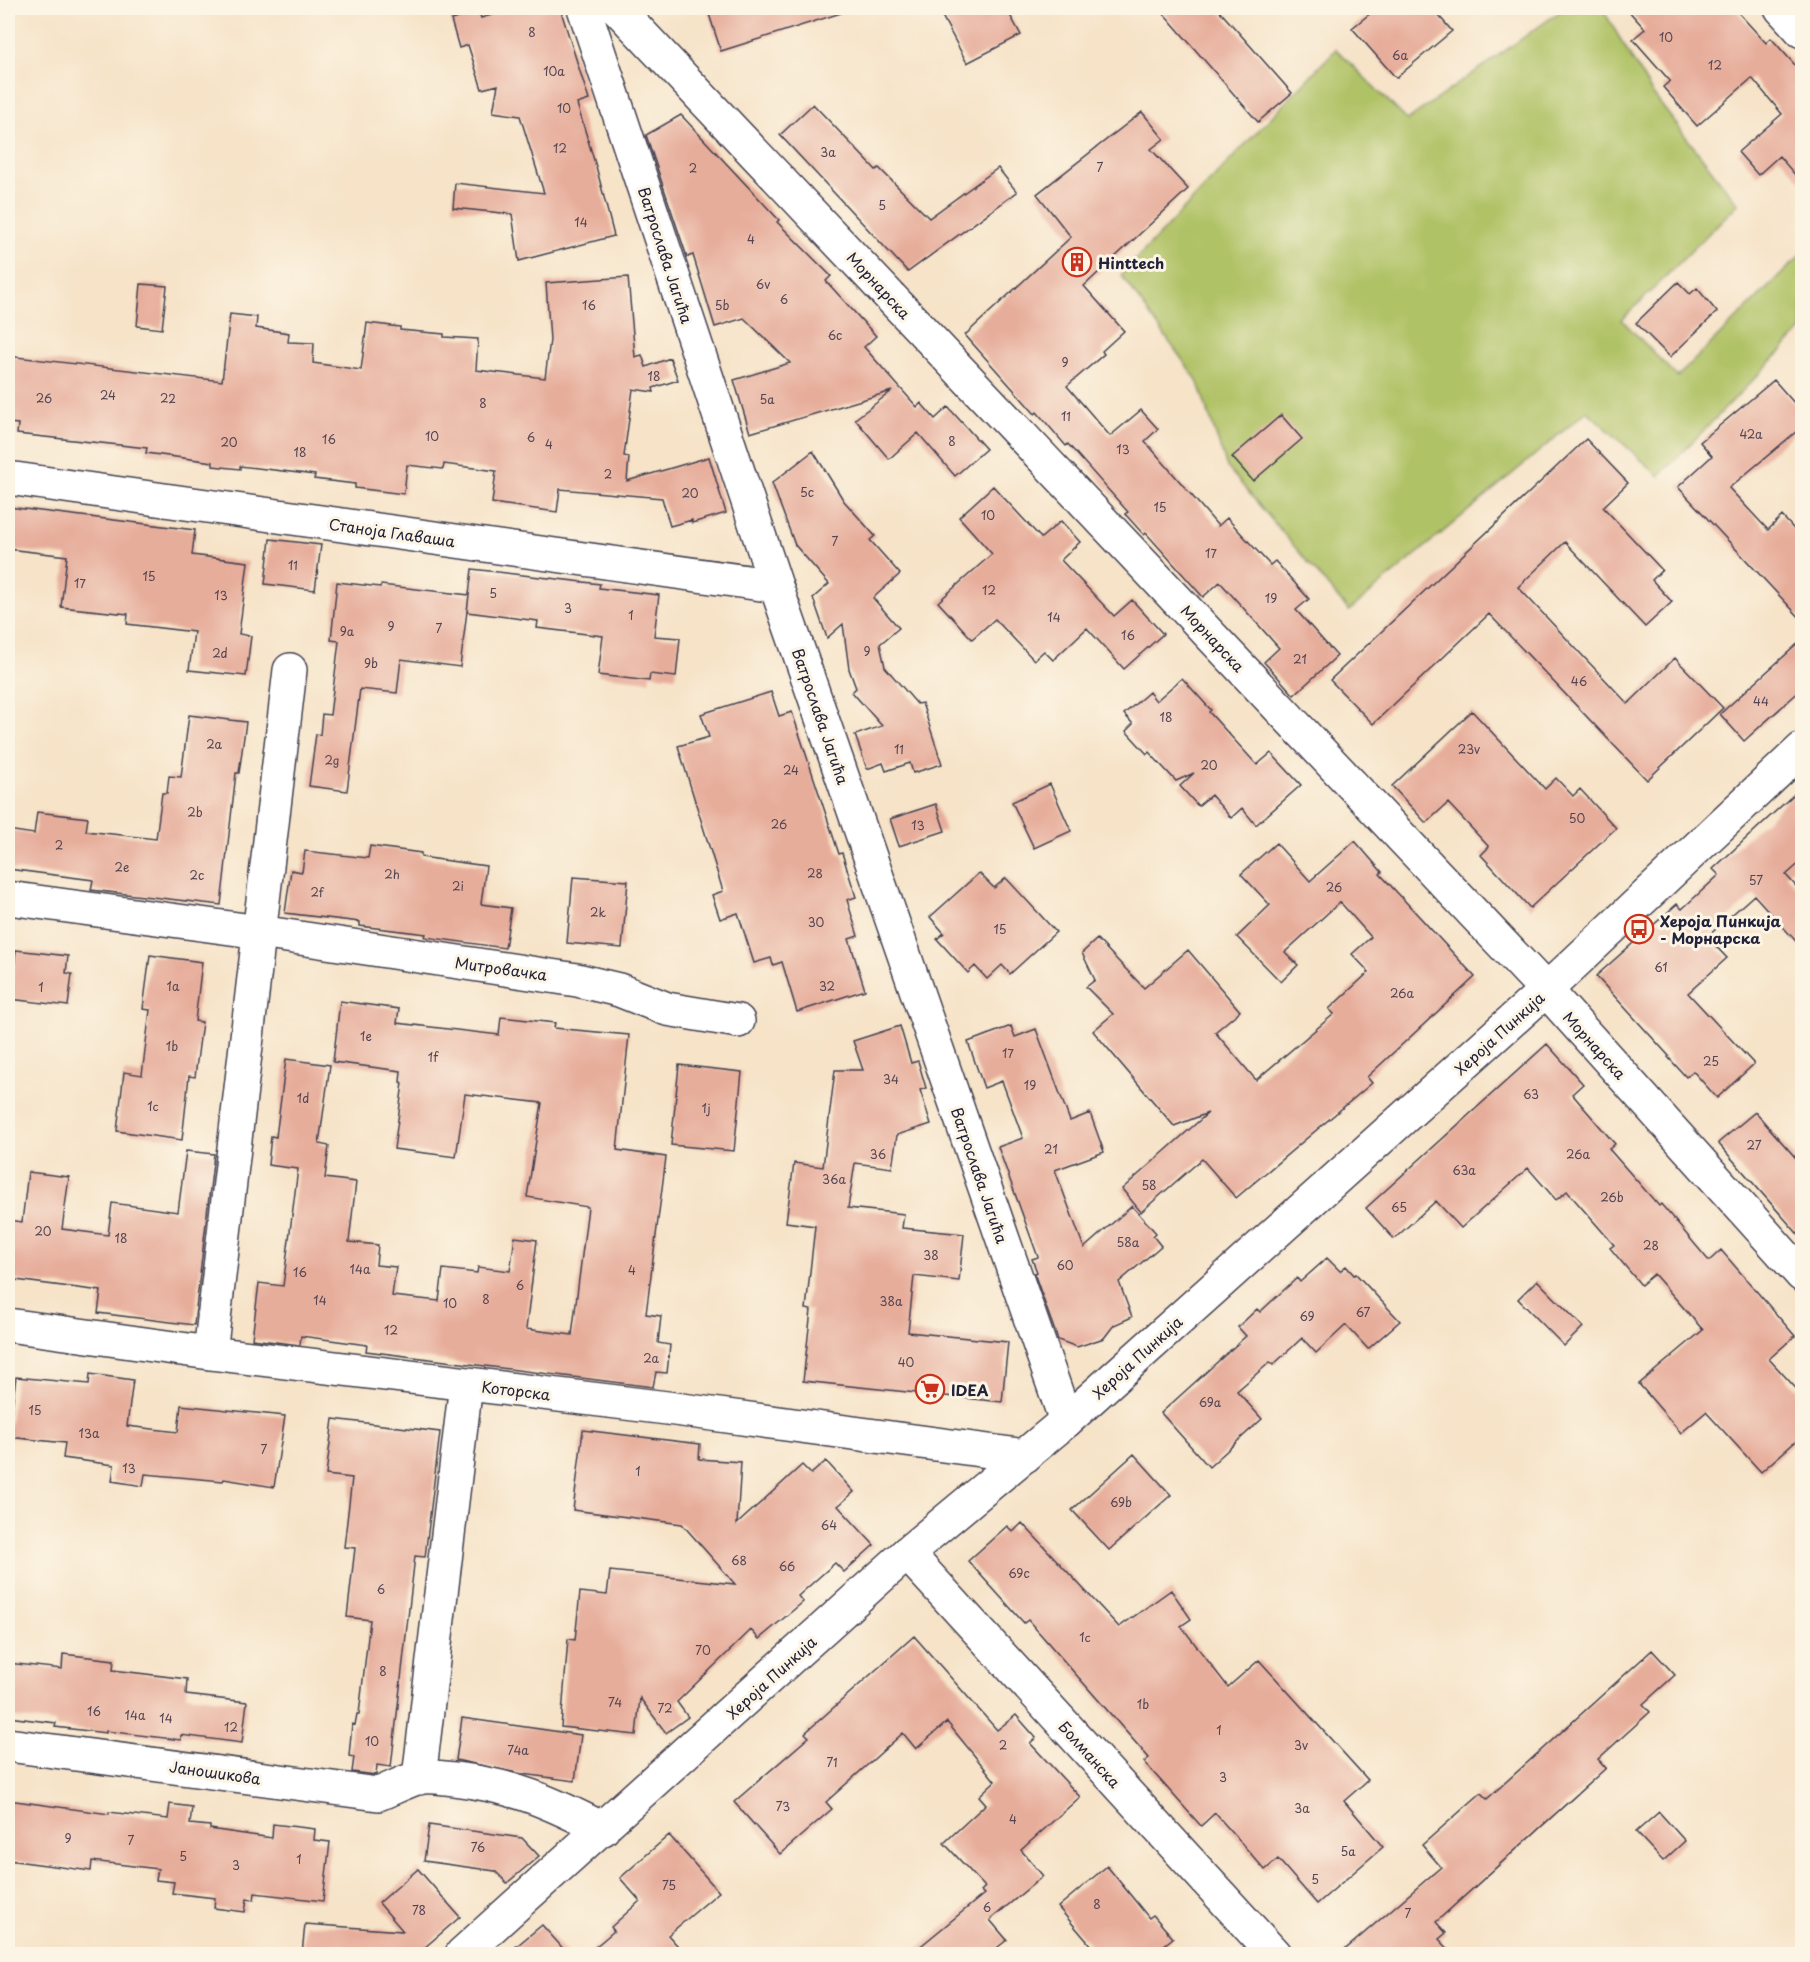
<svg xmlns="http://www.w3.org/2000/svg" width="1810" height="1962" viewBox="0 0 1810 1962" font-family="'Playpen Sans',sans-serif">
  <rect width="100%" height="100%" fill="#fcf5e5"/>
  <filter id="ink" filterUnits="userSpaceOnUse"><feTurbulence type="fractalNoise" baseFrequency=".0167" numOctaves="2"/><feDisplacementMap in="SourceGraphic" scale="12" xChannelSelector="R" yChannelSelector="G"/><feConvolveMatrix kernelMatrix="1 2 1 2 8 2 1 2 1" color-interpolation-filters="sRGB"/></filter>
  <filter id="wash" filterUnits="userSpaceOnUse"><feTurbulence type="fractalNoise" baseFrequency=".008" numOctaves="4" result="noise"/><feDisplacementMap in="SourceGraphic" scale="24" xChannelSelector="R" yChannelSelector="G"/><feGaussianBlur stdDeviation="1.35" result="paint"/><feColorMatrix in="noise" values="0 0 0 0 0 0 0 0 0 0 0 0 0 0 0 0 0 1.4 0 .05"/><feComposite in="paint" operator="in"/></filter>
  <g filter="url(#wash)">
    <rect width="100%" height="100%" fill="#f6e3c8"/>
    <!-- green -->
    <path fill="#b0c266" stroke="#697250" stroke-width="1.5" d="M1565,8H1602L1652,93L1738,204L1622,320L1677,377L1802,254V330L1659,476L1587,411L1349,611L1227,467L1197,380L1121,275L1336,49L1407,120Z"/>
    <g id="blocks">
      <!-- building -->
      <path fill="#e7ad9b" d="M516,8H560L589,100L577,104L597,170L614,236L519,261L512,214L453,208L455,183L544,193L520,116L493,112L498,85L482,89L468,45L459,48L451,20L479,12L481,18Z
        M707,8H841V13L721,51Z
        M954,8H1006L1021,35L967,63L941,14Z
        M1159,8H1217L1292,93L1258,122Z
        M1377,8H1432L1452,31L1396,78L1352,28Z
        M1626,8H1734L1766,43L1771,38L1803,74V184L1779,156L1758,175L1738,152L1782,114L1752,78L1697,126L1663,87L1670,81L1633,39L1645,29Z
        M813,104L876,170L879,168L929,218L998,168L1017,192L908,272L780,135Z
        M1142,112L1164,139L1151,149L1188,189L1084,286L1124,331L1102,351L1104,354L1067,386L1110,436L1141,410L1158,429L1145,441L1218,526L1227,518L1270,565L1275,561L1309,599L1296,610L1337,656L1294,695L1264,662L1279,648L1220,582L1203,597L1146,533L1144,535L1125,514L1128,512L1068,444L1066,446L1037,412L1035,414L965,335L1071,237L1037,194Z
        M681,115L779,220L777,222L831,276L826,281L876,336L864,347L917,407L921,403L935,419L948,407L986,449L955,476L918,433L889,459L855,419L892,391L750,433L734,380L790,363L744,318L715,327L693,255L687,257L646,135Z
        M628,277L635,357L642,355L646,367L670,358L678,380L653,388L654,392L633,389L624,456L629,457L627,481L709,457L726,513L692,523V520L670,526L662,498L560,489L557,512L492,503L496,471L444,464L443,469L407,465L404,494L355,488V484L314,479L315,475L240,466V469L213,466V462L146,453L147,448L17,434L18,424L8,423V356L222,381L230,314L257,317L256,328L289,333L288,342L314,343L313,363L361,370L367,323L400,327V330L444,334V337L478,339L476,370L545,378L550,340L546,283Z
        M1678,282L1690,294L1697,288L1717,312L1670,357L1636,323Z
        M141,284L167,286L162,329L137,326Z
        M1774,380L1803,413V426L1729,488L1768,530L1782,516L1803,539V621L1678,487L1712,456L1700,442Z
        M1281,415L1302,439L1253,481L1232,457Z
        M1586,439L1628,483L1603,507L1662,570L1652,580L1672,602L1645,627L1565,542L1518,587L1628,704L1675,658L1723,708L1647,780L1489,614L1373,724L1330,680Z
        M813,451L844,501L875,536L870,540L900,574L873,598L899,628L880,644L885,667L917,704L922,703L942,764L913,773L910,763L886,771L883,763L867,769L855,735L882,726L852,692L856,688L849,669L843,624L827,638L813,598L829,584L795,545L772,483Z
        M993,486L1041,538L1061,521L1080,542L1061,560L1114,616L1132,600L1163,634L1124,669L1087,628L1053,660L1044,651L1034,660L995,619L972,639L938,602L992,554L959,517Z
        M8,507L195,530L192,555L248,562L239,634L251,636L246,676L189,670L194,632L127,624L128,614L61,607L67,556L8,549Z
        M270,539L321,545L315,590L265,584Z
        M472,569L600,584L599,588L659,595L654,636L680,638L676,677L650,674L649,681L598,675L603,636L537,628L538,621L467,612Z
        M337,582L380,587L381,585L469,595L460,667L401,659L397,693L360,689L347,791L309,786L316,734L320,735L322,714L330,715L339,641L331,640Z
        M1803,639V688L1744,741L1720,714Z
        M1182,678L1211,710L1209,712L1257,765L1271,753L1301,785L1256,825L1242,808L1231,818L1211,795L1198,806L1180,786L1194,773L1176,781L1149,752L1147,754L1126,731L1133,724L1124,714L1149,692L1156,701Z
        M771,692L779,716L792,712L839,854L842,853L856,897L847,900L858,936L849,939L865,990L797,1012L782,962L773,965L771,958L754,963L738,913L720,919L712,895L723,891L678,746L709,737L701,714Z
        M1472,711L1545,789L1556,778L1573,796L1580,789L1616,828L1530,908L1481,855L1489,847L1448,803L1426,823L1392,786Z
        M189,715L246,722L239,773H236L221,905L91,890L93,880L8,869V830L34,834L37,812L88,818L86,831L156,839L162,793H167L169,776L181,777Z
        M1050,784L1071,831L1034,848L1012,802Z
        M1803,786V860L1786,875L1803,894V949L1754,895L1707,937L1727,958L1688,993L1754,1064L1717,1098L1693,1071L1686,1077L1668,1057L1669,1056L1596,976L1677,904L1682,909L1719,875L1713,869Z
        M936,804L945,831L899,846L890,819Z
        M1355,841L1382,872L1380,874L1475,977L1367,1077L1372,1083L1236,1198L1202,1159L1141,1212L1122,1189L1208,1113L1174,1126L1093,1031L1113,1014L1086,987L1095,980L1082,953L1097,939L1144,988L1188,950L1240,1011L1215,1032L1256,1080L1334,1014L1329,1009L1369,972L1352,954L1371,937L1340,902L1285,952L1298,965L1281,982L1237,937L1270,905L1241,874L1276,843L1310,881Z
        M370,846L421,853V857L486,866L481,904L511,908L505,948L425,937L426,934L360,926V922L285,913L291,870L302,872L305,851L368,858Z
        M979,873L994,888L1006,878L1056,932L1010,974L1002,965L987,979L975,966L968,973L937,939L944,933L930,917Z
        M573,877L628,881L622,948L567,943Z
        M16,950L68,956L66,973L72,974L68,1006L10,999Z
        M150,955L202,962L195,1021L202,1022L195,1077L189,1076L182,1140L117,1131L124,1072L142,1075L150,1010L143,1009Z
        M340,1001L399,1009L397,1023L499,1035L501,1017L555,1023L554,1028L629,1035L617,1150L666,1157L646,1314L661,1316L658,1343L670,1345L667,1373L656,1372L653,1387L366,1351L367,1345L301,1336L300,1345L252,1339L259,1283L283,1286L298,1169L268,1165L271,1136L276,1137L286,1059L330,1065L319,1144L329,1146L325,1178L356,1182L349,1242L378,1245L376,1265L396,1267L392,1296L439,1301L443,1269L477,1273L478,1267L510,1271L515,1237L537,1240L526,1329L572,1335L588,1207L527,1197L542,1103L465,1094L456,1157L394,1149L403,1083L400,1082L401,1071L333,1062Z
        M900,1026L911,1063L918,1061L926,1088L920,1090L931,1124L897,1135L892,1168L855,1163L848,1208L904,1214L902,1228L964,1234L959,1281L914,1276L908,1332L1008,1342L1002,1402L803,1381L811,1310L806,1309L815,1226L786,1222L794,1163L823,1167L835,1070H863L853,1041Z
        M1011,1026L1015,1037L1036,1029L1070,1121L1090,1113L1104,1152L1055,1170L1084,1248L1132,1206L1156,1233L1153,1236L1161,1246L1119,1282L1132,1317L1114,1325L1104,1338L1077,1347L1058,1340L1034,1273L1037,1272L1032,1259L1038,1257L998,1147L1023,1138L1002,1081L984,1088L968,1042Z
        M1547,1044L1583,1084L1572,1094L1615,1144L1609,1149L1659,1206L1661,1204L1709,1261L1721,1250L1795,1336L1769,1359L1803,1396V1435L1761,1472L1706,1412L1681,1433L1639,1384L1703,1330L1654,1274L1641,1285L1610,1248L1614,1245L1567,1191L1556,1200L1528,1168L1461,1228L1436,1201L1394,1239L1366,1208Z
        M679,1065L742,1072L734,1151L671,1145Z
        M1755,1112L1803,1166V1240L1718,1143Z
        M186,1151L214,1154L194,1325L98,1313L101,1291L8,1279V1220L22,1222L28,1172L69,1177L62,1229L108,1235L112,1203L178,1212Z
        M1327,1258L1340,1271L1346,1266L1354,1275L1356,1274L1400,1321L1368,1349L1346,1325L1316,1353L1302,1338L1273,1365L1270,1362L1237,1391L1262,1419L1209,1467L1161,1413L1246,1336L1238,1327L1257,1309L1260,1312L1297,1278L1300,1282Z
        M1537,1280L1583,1327L1564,1346L1518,1299Z
        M90,1374L133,1380L127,1426L178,1432L181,1405L285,1416L274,1487L224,1479L223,1481L145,1474L143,1486L112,1481L114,1465L63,1458L65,1443L8,1437L16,1377L89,1384Z
        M333,1419L440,1432L425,1557L415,1556L391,1767L377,1765L376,1775L352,1772L354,1757L349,1756L352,1724L355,1725L357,1714H359L370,1620L347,1617L355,1548L344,1547L352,1478L326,1475Z
        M583,1430L700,1444L699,1459L741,1462L737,1524L802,1465L811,1474L826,1461L854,1492L838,1506L874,1545L844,1572L835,1563L798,1596L803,1602L759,1639L751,1630L677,1702L688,1717L666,1733L640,1698L636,1735L561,1727L568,1639L575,1640L580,1592L607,1595L610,1571L735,1584L682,1524L573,1510Z
        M1134,1454L1171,1495L1109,1550L1072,1510Z
        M1022,1523L1119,1627L1171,1590L1191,1619L1181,1626L1228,1687L1259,1660L1368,1780L1344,1801L1383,1847L1317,1904L1278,1859L1265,1870L1215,1813L1201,1826L1144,1762L1149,1758L1079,1678L1028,1620L1024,1623L968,1561L1007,1526L1013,1532Z
        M914,1636L997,1730L1016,1715L1036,1738L1030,1743L1080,1797L1021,1850L1043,1876L990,1920L1007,1940L989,1954H911L984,1894L981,1891L985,1887L944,1843L986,1804L979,1796L995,1781L947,1722L916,1749L903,1733L826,1802L832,1809L780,1854L734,1802L809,1737L805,1733Z
        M1652,1650L1675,1675L1643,1704L1650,1712L1598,1759L1606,1768L1436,1922L1446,1933L1439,1939L1453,1954H1340L1441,1867L1422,1845L1481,1793L1487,1799Z
        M63,1654L114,1660L113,1670L187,1679L186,1695L247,1702L242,1743L181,1735V1740L106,1731V1733L55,1727L56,1723L8,1717V1663L62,1669Z
        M462,1718L581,1735L575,1781L522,1774L456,1760Z
        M8,1800L109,1814V1812L168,1819L170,1804L192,1807L190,1824L210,1826V1829L272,1838L273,1824L315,1829L314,1840L330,1842L323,1901L255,1893L254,1900L247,1899L245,1912L214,1908L215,1898L172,1893L174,1882L156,1880L158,1869L92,1861L91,1871L8,1860Z
        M1659,1812L1685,1841L1663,1861L1636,1832Z
        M429,1825L522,1838L539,1856L507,1883L495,1871L424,1861Z
        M669,1835L719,1892L668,1935L685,1954H587L614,1931L611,1927L640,1901L620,1878Z
        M1107,1866L1149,1918L1153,1915L1173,1938L1153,1954H1098L1058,1907Z
        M418,1869L460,1917L417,1954H302L305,1924L403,1931L379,1903Z
        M542,1925L568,1954H507Z"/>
    </g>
  </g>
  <g filter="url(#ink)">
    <use href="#blocks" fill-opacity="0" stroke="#423f50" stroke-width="1.5"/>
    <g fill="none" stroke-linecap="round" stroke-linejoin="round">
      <!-- minor casing -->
      <g stroke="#423f50" stroke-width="36">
        <path id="minor" d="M584,8L776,586L1066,1421
          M617,8L1546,990L1802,1275
          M1781,8L1802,31
          M8,478L776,586
          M8,898L260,932L577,980L619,990L667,1009L738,1021
          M8,1325L210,1353L667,1408L1025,1456
          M210,1353L290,670
          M907,1553L1274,1954
          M8,1745L378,1794C391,1789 404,1782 417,1778C428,1775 443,1778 454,1779C515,1786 550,1802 603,1829
          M419,1778L466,1384"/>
      </g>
      <!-- tertiary casing -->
      <g stroke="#423f50" stroke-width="36">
        <path id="tertiary" d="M462,1954L907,1553L1066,1421L1546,990L1802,749"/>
      </g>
      <!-- minor -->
      <use href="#minor" stroke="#fff" stroke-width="33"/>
      <!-- tertiary -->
      <use href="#tertiary" stroke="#fff" stroke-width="33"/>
    </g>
  </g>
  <!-- icons -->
  <defs>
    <g id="building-ring" transform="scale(1.5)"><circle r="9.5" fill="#fcf5e5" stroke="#c8321e" stroke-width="1.5"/><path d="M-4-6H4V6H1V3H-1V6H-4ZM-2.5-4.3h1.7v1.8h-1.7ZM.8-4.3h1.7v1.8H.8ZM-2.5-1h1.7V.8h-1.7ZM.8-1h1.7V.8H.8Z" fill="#c8321e"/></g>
    <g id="bus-ring" transform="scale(1.5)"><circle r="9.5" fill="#fcf5e5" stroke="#c8321e" stroke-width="1.5"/><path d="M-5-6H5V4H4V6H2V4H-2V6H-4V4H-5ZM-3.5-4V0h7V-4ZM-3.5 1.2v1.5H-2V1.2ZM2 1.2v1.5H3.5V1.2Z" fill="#c8321e"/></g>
    <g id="supermarket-ring" transform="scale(1.5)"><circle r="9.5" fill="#fcf5e5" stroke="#c8321e" stroke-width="1.5"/><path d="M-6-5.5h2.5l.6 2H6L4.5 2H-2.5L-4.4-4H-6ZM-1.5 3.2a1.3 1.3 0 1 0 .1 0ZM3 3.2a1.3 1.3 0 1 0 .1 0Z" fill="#c8321e"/></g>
  </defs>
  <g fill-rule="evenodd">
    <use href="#building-ring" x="1077" y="262"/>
    <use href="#bus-ring" x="1639" y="929"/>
    <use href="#supermarket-ring" x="930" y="1389"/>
  </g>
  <g text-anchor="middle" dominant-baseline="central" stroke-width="6" stroke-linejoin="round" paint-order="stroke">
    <!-- number labels -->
    <g font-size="12" fill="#534553">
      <text x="532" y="32">8</text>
      <text x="1666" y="37">10</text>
      <text x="1400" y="55">6a</text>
      <text x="1715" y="65">12</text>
      <text x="554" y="71">10a</text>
      <text x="564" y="108">10</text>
      <text x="560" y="148">12</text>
      <text x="828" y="152">3a</text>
      <text x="1100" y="167">7</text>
      <text x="693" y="168">2</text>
      <text x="882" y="205">5</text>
      <text x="581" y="222">14</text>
      <text x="751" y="239">4</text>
      <text x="763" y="284">6v</text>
      <text x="784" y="299">6</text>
      <text x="589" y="305">16</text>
      <text x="722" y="305">5b</text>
      <text x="835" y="335">6c</text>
      <text x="1065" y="362">9</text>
      <text x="654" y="376">18</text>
      <text x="108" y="395">24</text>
      <text x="44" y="398">26</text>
      <text x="168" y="398">22</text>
      <text x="767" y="399">5a</text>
      <text x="483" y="403">8</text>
      <text x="1066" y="416">11</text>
      <text x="1751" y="434">42a</text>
      <text x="432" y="436">10</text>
      <text x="531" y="437">6</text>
      <text x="329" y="439">16</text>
      <text x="952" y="441">8</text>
      <text x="229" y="442">20</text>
      <text x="549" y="444">4</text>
      <text x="1123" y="449">13</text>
      <text x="300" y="452">18</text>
      <text x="608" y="474">2</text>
      <text x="807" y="492">5c</text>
      <text x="690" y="493">20</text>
      <text x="1160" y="507">15</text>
      <text x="988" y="515">10</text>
      <text x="835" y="541">7</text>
      <text x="1211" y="553">17</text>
      <text x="293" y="565">11</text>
      <text x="149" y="576">15</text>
      <text x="80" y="583">17</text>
      <text x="989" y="590">12</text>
      <text x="493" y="593">5</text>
      <text x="221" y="595">13</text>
      <text x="1271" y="598">19</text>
      <text x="568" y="608">3</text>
      <text x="631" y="615">1</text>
      <text x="1054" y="617">14</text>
      <text x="391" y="626">9</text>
      <text x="439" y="628">7</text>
      <text x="347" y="631">9a</text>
      <text x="1128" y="635">16</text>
      <text x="867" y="651">9</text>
      <text x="220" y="653">2d</text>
      <text x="1300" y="659">21</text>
      <text x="371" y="663">9b</text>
      <text x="1579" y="681">46</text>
      <text x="1761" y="701">44</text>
      <text x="1166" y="717">18</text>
      <text x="214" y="744">2a</text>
      <text x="899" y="749">11</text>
      <text x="1469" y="749">23v</text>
      <text x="332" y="760">2g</text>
      <text x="1209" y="765">20</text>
      <text x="791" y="770">24</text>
      <text x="195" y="812">2b</text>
      <text x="1577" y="818">50</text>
      <text x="779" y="824">26</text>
      <text x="918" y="825">13</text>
      <text x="59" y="845">2</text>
      <text x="122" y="867">2e</text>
      <text x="815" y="873">28</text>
      <text x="392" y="874">2h</text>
      <text x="197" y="875">2c</text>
      <text x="1756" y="880">57</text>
      <text x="458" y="886">2i</text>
      <text x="1334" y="887">26</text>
      <text x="317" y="892">2f</text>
      <text x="598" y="912">2k</text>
      <text x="816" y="922">30</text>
      <text x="1000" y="929">15</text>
      <text x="1661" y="967">61</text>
      <text x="173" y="986">1a</text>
      <text x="827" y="986">32</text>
      <text x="41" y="987">1</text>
      <text x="1402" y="993">26a</text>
      <text x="366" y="1036">1e</text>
      <text x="172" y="1046">1b</text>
      <text x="1008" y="1053">17</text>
      <text x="433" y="1057">1f</text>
      <text x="1711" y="1061">25</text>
      <text x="891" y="1079">34</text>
      <text x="1030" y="1085">19</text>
      <text x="1531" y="1094">63</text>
      <text x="303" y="1098">1d</text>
      <text x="153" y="1106">1c</text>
      <text x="706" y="1108">1j</text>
      <text x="1754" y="1145">27</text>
      <text x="1051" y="1149">21</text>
      <text x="878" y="1154">36</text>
      <text x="1578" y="1154">26a</text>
      <text x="1464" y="1170">63a</text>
      <text x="834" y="1179">36a</text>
      <text x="1149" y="1185">58</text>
      <text x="1612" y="1197">26b</text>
      <text x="1399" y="1207">65</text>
      <text x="43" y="1231">20</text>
      <text x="121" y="1238">18</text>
      <text x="1128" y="1242">58a</text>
      <text x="1651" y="1245">28</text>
      <text x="931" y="1255">38</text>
      <text x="1065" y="1265">60</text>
      <text x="360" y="1269">14a</text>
      <text x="632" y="1270">4</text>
      <text x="300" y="1272">16</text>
      <text x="520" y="1285">6</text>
      <text x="486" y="1299">8</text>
      <text x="320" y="1300">14</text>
      <text x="891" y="1301">38a</text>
      <text x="450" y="1303">10</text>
      <text x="1363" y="1312">67</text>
      <text x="1307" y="1316">69</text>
      <text x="391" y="1330">12</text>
      <text x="651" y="1358">2a</text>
      <text x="906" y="1362">40</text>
      <text x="1210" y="1402">69a</text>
      <text x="35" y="1410">15</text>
      <text x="89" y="1433">13a</text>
      <text x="264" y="1449">7</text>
      <text x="129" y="1468">13</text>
      <text x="638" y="1471">1</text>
      <text x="1121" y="1502">69b</text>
      <text x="829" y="1525">64</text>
      <text x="739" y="1560">68</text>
      <text x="787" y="1566">66</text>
      <text x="1019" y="1573">69c</text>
      <text x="381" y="1589">6</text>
      <text x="1085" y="1637">1c</text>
      <text x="703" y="1650">70</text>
      <text x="383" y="1671">8</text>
      <text x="615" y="1702">74</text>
      <text x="1143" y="1704">1b</text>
      <text x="665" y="1708">72</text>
      <text x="94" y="1711">16</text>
      <text x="135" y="1715">14a</text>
      <text x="166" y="1718">14</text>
      <text x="231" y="1727">12</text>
      <text x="1219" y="1730">1</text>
      <text x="372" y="1741">10</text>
      <text x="1003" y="1745">2</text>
      <text x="1301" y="1745">3v</text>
      <text x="518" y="1750">74a</text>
      <text x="832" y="1762">71</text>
      <text x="1223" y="1777">3</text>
      <text x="783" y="1806">73</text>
      <text x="1302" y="1808">3a</text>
      <text x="1013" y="1819">4</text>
      <text x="68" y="1838">9</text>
      <text x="131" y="1840">7</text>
      <text x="478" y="1847">76</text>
      <text x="1348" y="1851">5a</text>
      <text x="183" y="1856">5</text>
      <text x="299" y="1859">1</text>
      <text x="236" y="1865">3</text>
      <text x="1315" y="1879">5</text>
      <text x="669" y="1885">75</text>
      <text x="1097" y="1904">8</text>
      <text x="987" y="1907">6</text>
      <text x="419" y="1910">78</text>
      <text x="1408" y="1913">7</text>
    </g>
    <!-- street labels -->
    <g font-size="15" fill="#22223b" stroke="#fcf5e5">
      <text transform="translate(666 255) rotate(72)">Ватрослава Јагића</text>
      <text transform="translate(879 285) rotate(47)">Морнарска</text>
      <text transform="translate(392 532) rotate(8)">Станоја Главаша</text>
      <text transform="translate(1213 638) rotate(47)">Морнарска</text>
      <text transform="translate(821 716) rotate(71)">Ватрослава Јагића</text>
      <text transform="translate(501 968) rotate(8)">Митровачка</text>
      <text transform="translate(1499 1033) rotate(-42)">Хероја Пинкија</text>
      <text transform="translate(1595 1045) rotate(48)">Морнарска</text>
      <text transform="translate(980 1175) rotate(71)">Ватрослава Јагића</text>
      <text transform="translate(1137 1357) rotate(-42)">Хероја Пинкија</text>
      <text transform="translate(516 1390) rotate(7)">Которска</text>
      <text transform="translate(771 1677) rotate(-42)">Хероја Пинкија</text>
      <text transform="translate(1090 1754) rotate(48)">Болманска</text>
      <text transform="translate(215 1772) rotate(8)">Јаношикова</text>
    </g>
    <!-- poi labels -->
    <g font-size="15" font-weight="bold" fill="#22223b" stroke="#fcf5e5" text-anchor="start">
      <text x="1098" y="262">Hinttech</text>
      <text x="1660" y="920">Хероја Пинкија<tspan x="1660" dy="17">- Морнарска</tspan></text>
      <text x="951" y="1389">IDEA</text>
    </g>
  </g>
  <!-- margin -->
  <rect width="1810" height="1962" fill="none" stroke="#fcf5e5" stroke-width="30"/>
</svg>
